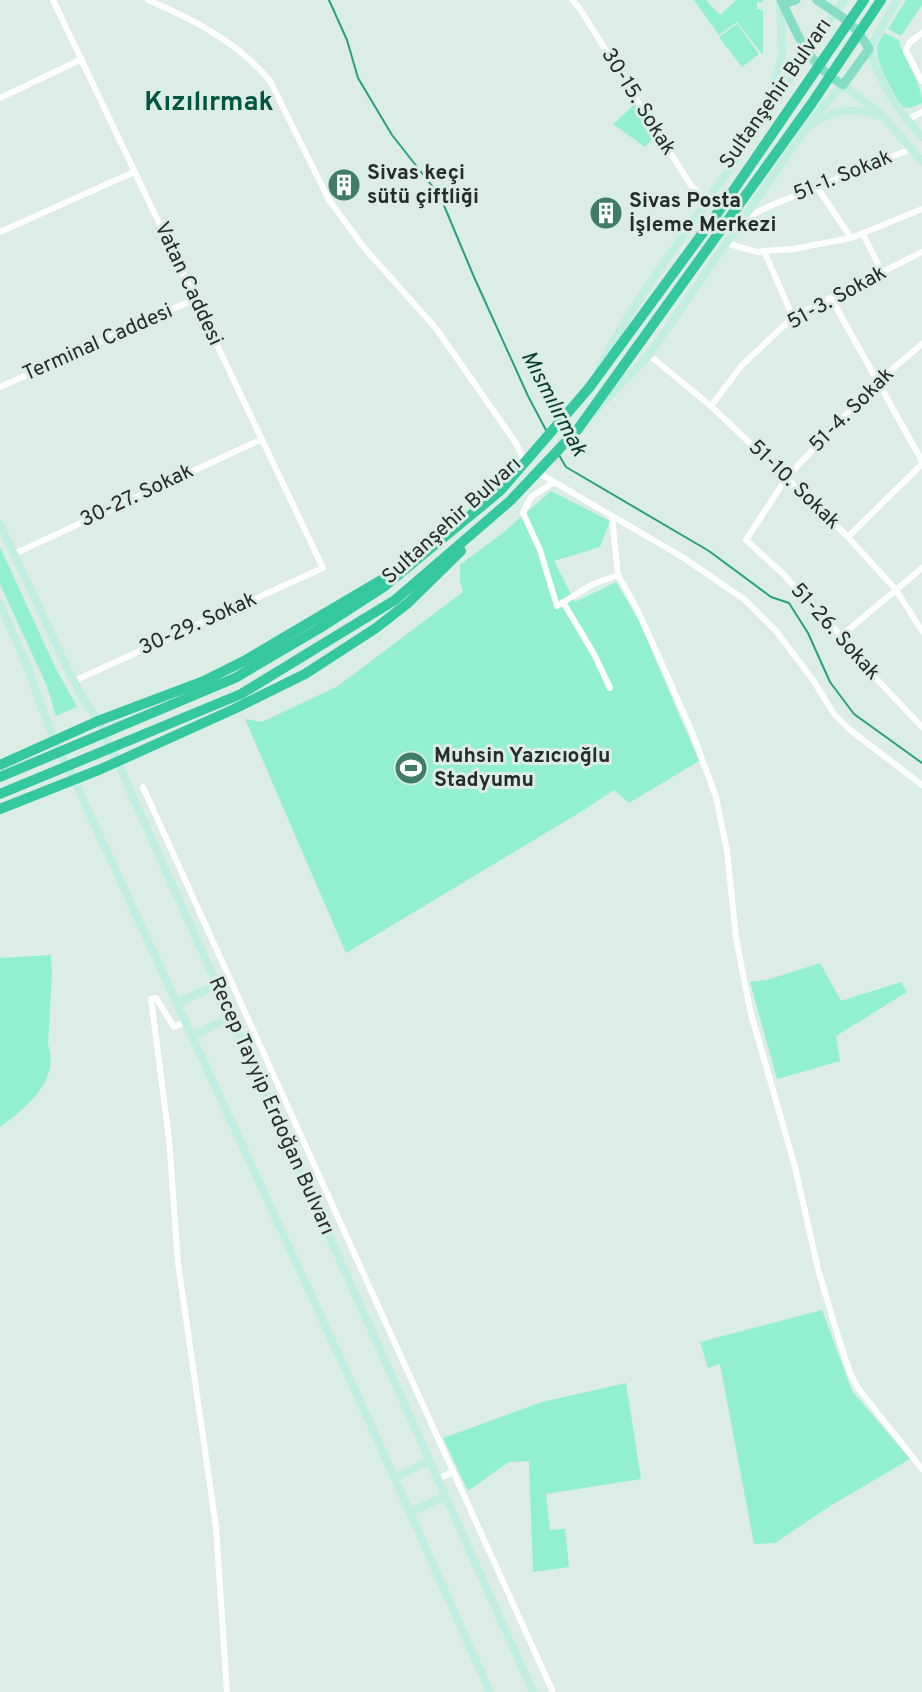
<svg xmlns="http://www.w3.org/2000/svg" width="922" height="1692" viewBox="0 0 922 1692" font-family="Overpass,sans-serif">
  <rect width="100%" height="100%" fill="#dbede5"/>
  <!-- green -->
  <path fill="#92efcf" d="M694,0H706L720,15L736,0H763V2H757V9L763,10V53L762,54L737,22L719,35Z
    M906,0H922V5L901,36L888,29Z
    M737,24L759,54L742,67L719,37Z
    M884,33L899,40C904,62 922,81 922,103L910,108L902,107C894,92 877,67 877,50C876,44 882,38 884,33Z
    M635,104L655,136L645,147L613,124Z
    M551,491L610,521L600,547L554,561L575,602L616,582L638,619L699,761L629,803L614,790L584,810L346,953L245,719L262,722L338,686L463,592L460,581V565L504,532Z
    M0,547L55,667L77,707L56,716L47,686L0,584Z
    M51,955L52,975L48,1044C60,1081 27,1107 0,1127V958Z
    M820,963L841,1001L901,982L907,992L836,1036L840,1061L777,1079L750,982L767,980Z
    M822,1310L852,1391L910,1459L830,1506L775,1543L754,1544L720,1364L708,1368L700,1342Z
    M626,1383L641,1479L546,1494L550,1530L565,1529L569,1567L533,1572L529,1461L509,1462L468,1491L443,1438L542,1402Z"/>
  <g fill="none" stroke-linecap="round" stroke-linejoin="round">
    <!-- stream -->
    <path stroke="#2ba07f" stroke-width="2" d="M329,0L347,40L358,78L392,135L440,196L474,277L528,396L547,432
      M559,455L566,467L709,551L771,597L789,603L808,633L830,682L854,714L922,763"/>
    <!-- street -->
    <path stroke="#fff" stroke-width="6" d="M53,0L323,568L74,681
      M148,0C193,19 239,43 270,81L329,200L365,249L435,327L516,443L525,463
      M572,0L580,9L690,184L706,202
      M922,33L909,43L906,51L922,81
      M0,98L82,59
      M907,120L922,112
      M817,187L851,238
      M743,219L772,205L911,149
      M0,232L134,172
      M863,234L882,272
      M726,243L757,252L764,251L793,317
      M764,251L793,249L851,238L922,209
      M831,298L922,461
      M922,344L877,382L787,477L746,540L781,572L844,639L870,672L922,727
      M649,355L711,406L848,537L896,590L922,631
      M0,387L195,299
      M711,406L742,365L793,317L922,252
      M537,472L684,558L745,600L776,631L813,680L834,714L849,729L922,785
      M554,482L531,497L523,513L540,550L557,606L593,584L618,575
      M612,517L618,575L636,607L662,664L692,732L716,797L727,851L736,938L750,1010L795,1167L818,1269L838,1336L850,1373L858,1388L922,1469
      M848,537L922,464
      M14,554L260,440
      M563,602L594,654L610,688
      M841,636L922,568
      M143,787L553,1692
      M185,1022L174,1027L156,998L151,999L169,1139L178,1263L216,1527L227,1692
      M438,1479L453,1472"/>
    <!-- secondary -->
    <path stroke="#c2eee2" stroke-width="8" d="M897,0L869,49C882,86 897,109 922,137
      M767,108L782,56L780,0
      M813,123C838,108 855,107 883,117
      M599,369C628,309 670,256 708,200C754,134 797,66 844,0
      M595,411L649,355L799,138L822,108L843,85L882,115L922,162
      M0,524L67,667L80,693L98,721L117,761L533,1692
      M0,604L25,661L54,740L76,784L365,1412L490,1692
      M177,1003L217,985
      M192,1036L231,1017
      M395,1478L429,1461
      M410,1512L446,1496"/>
    <!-- primary -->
    <path stroke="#86ddc5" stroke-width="9" d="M781,0C799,37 806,62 843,85L869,49C855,23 841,16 817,0
      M783,4L796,0"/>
    <!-- highway -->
    <path stroke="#35c79f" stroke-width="10" d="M0,765L98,721L204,681L244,661L393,573
      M0,777L235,678L320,628L385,586L500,491L589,388L724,204L864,0
      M0,794L241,694L395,600L510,501L578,429L812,103L881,0
      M0,809L101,769L234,709L305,674L376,628L408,603L461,551"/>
  </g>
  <!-- icons -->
  <defs>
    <g id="building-disc" transform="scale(1.725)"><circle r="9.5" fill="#3f7d68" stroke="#dbede5"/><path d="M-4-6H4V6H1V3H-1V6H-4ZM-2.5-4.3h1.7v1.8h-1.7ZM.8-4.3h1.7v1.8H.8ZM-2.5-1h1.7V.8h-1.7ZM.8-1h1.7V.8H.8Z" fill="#fff"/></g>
    <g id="stadium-disc" transform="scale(1.725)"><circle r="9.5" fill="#3f7d68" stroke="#dbede5"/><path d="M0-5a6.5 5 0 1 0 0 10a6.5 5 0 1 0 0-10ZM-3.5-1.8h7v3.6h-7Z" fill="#fff"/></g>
  </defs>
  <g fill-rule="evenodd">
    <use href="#building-disc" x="344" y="185"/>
    <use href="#building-disc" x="606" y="213"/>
    <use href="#stadium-disc" x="411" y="768"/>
  </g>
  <g text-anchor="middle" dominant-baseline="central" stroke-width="6" stroke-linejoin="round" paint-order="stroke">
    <!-- street labels -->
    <g font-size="21" fill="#252c29" stroke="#dbede5">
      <text transform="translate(776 94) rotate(-55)">Sultanşehir Bulvarı</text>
      <text transform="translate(638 102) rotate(58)">30-15. Sokak</text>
      <text transform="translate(843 176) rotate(-22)">51-1. Sokak</text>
      <text transform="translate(188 284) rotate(65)">Vatan Caddesi</text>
      <text transform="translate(837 298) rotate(-29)">51-3. Sokak</text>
      <text transform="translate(98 343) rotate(-24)">Terminal Caddesi</text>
      <text transform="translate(852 410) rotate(-45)">51-4. Sokak</text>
      <text transform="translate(794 485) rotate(44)">51-10. Sokak</text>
      <text transform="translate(137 496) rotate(-25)">30-27. Sokak</text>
      <text transform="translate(452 521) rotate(-42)">Sultanşehir Bulvarı</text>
      <text transform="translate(198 624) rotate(-24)">30-29. Sokak</text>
      <text transform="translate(835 632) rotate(48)">51-26. Sokak</text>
      <text transform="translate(271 1106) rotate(66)">Recep Tayyip Erdoğan Bulvarı</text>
    </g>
    <!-- poi labels -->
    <g font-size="21" font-weight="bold" fill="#252c29" stroke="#dbede5" text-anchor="start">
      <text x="367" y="173">Sivas keçi<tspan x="367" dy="24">sütü çiftliği</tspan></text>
      <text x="629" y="201">Sivas Posta<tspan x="629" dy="24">İşleme Merkezi</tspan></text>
      <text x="434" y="756">Muhsin Yazıcıoğlu<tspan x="434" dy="24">Stadyumu</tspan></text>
    </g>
    <!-- water labels -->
    <g font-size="22" font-style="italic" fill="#07392c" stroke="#dbede5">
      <text transform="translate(553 404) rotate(62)">Mısmılırmak</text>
    </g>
    <!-- district labels -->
    <g font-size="27" font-weight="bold" fill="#005641" stroke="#dbede5">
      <text x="209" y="103">Kızılırmak</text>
    </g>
  </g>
</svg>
